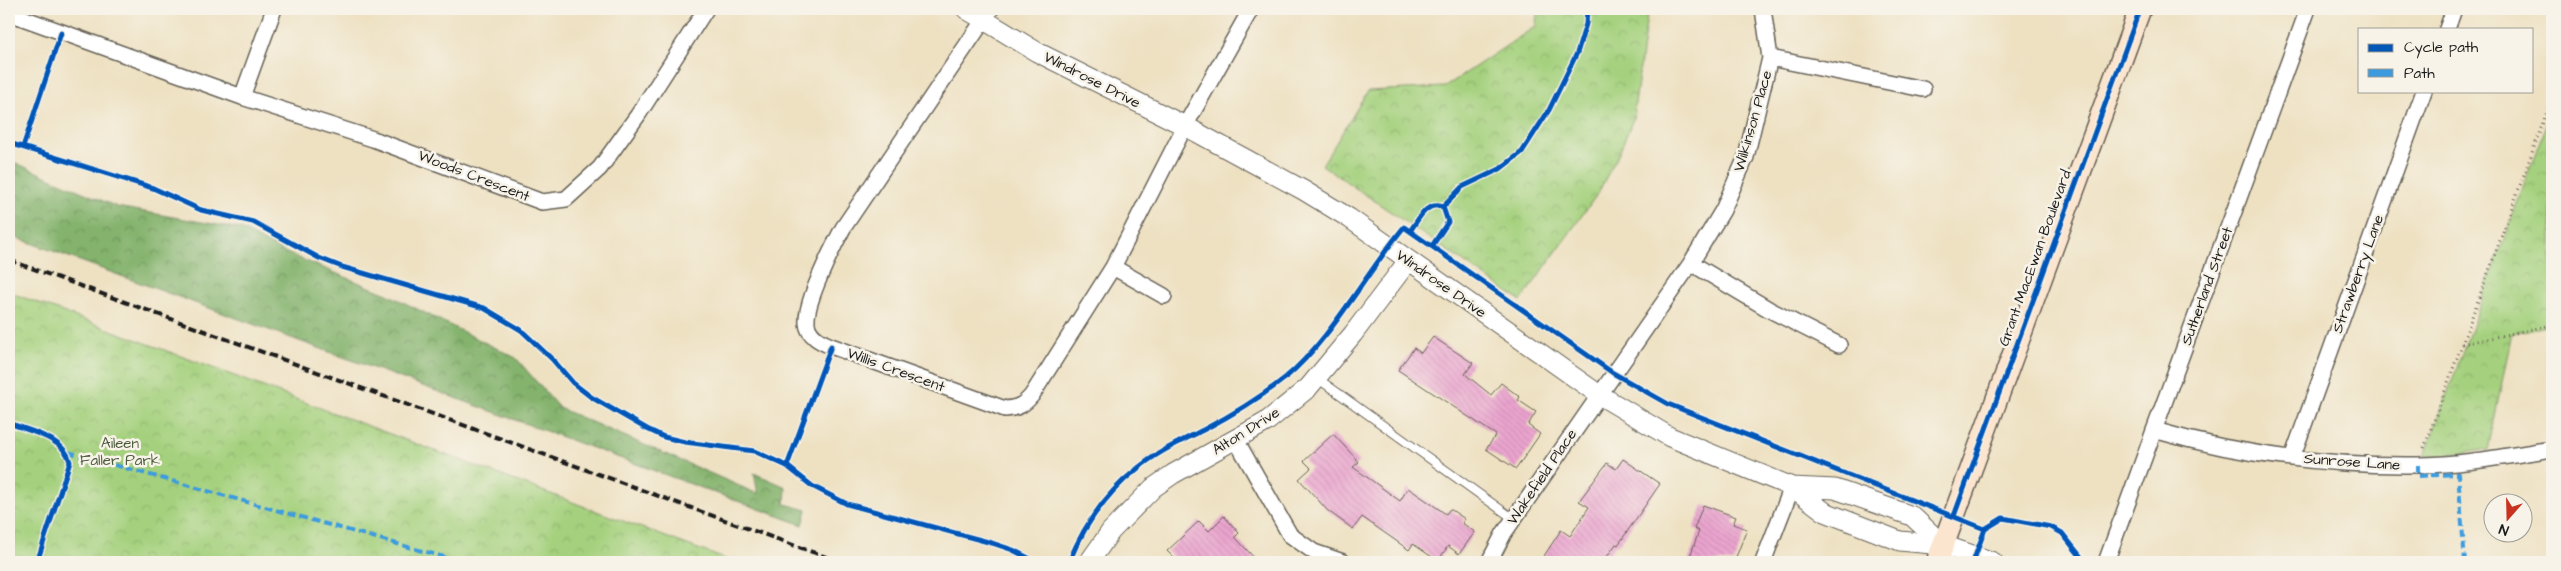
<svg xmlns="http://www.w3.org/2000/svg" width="2561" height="571" viewBox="0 0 2561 571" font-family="'Architects Daughter',sans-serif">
  <defs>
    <pattern id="forest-crowns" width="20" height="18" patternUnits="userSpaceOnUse" patternTransform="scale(1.25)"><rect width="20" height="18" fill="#84b36d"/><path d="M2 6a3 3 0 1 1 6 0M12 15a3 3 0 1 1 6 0" fill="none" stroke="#6b9159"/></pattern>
    <pattern id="park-crowns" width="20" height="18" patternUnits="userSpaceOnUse" patternTransform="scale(1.25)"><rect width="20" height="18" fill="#a5d17e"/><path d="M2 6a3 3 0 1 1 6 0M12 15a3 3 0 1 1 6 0" fill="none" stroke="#8db36c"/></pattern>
    <pattern id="building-back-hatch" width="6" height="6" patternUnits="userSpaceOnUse" patternTransform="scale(1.25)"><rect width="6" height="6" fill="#eba4cf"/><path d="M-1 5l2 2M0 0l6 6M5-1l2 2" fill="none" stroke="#c98db1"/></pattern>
  </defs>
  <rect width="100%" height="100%" fill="#f7f3e8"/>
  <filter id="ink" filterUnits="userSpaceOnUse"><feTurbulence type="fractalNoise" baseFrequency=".02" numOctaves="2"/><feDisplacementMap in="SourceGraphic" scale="10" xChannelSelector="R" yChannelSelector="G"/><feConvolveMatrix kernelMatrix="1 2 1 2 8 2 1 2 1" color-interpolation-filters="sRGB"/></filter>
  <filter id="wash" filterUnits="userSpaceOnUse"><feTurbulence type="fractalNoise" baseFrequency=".0096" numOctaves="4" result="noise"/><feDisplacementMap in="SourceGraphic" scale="20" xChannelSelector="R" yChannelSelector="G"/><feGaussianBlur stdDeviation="1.12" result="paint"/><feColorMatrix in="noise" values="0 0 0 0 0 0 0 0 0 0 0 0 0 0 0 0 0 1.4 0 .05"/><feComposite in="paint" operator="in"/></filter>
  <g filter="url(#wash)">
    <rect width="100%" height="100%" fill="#eee1c2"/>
    <!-- forest -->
    <path fill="url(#forest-crowns)" stroke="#506844" d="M9,160L117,207L241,229L284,252L387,294L516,358L559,408L758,494L754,473L786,487L785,504L807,510L803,525L9,235Z"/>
    <!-- park -->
    <path fill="url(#park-crowns)" stroke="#60764d" d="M1537,9H1646L1647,15L1633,119L1620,151L1598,193L1521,301L1322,165L1368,91L1445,87L1536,26Z
      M2552,108V325L2512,333L2488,450L2424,457Z
      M9,292L733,562H9Z"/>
    <g id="blocks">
      <!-- building -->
      <path fill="url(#building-back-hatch)" d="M1433,337L1473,363L1465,374L1491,395L1501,383L1520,397L1518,400L1536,412L1528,425L1540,434L1516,469L1486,449L1496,435L1398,370L1414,348L1421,353Z
        M1333,434L1359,462L1353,467L1400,501L1408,488L1446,514L1450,509L1465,519L1462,523L1475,532L1459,554L1448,546L1438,561L1413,544L1409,550L1362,517L1353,529L1328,511L1299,479L1311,468L1304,461Z
        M1623,459L1660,484L1618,545L1616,544L1603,562H1540L1561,530L1570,536L1589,507L1579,501L1607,463L1616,469Z
        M1703,505L1736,517L1733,524L1747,529L1734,562H1688L1699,531L1694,529Z
        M1224,516L1239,533L1235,537L1258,562H1178L1167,551L1199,521L1209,531Z"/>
    </g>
  </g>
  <g filter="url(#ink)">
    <use href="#blocks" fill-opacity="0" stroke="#666156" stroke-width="1"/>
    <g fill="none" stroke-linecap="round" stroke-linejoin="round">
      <!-- service casing -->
      <g stroke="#666156" stroke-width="10">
        <path id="service" d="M1317,378L1514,519"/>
      </g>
      <!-- minor casing -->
      <g stroke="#666156" stroke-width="18">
        <path id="minor" d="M991,9L843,228C833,247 805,302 807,323C808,336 821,342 831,346L1005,409C1018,408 1024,405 1032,395L1113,267L1185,126L1251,9
          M9,13L242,97L373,139L542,202L566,199L600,168L638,115L706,9
          M2447,29L2454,9
          M1770,58L1923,89
          M242,97L274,9
          M1691,263L1770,310L1839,345
          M1113,267L1164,296
          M2154,430C2239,455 2328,466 2417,465C2462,465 2508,456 2552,449
          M1236,440L1290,535L1314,552L1343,562
          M2292,458L2424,91
          M1489,562L1504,533L1691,263L1723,210L1746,157L1770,58L1763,9
          M1763,562L1792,487
          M2106,562L2308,9"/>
      </g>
      <!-- tertiary casing -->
      <g stroke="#666156" stroke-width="21">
        <path id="tertiary" d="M966,9L1037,52L1185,126L1303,190L1349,218L1598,394L1670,437L1792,487L1825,512L1900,541L1943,545L1993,562
          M1792,487L1835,489L1912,516L1943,545
          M1089,562L1111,531L1153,488L1173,474L1266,422L1308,388L1353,334L1408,261"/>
      </g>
      <!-- secondary casing -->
      <g stroke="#666156" stroke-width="24">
        <path id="secondary" d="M1937,562L2140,9"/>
      </g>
      <!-- path -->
      <path stroke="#666156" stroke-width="3" stroke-dasharray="1 4" stroke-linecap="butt" d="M2462,344L2552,325
        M2424,448L2552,98"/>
      <!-- service -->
      <use href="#service" stroke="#fff" stroke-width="8"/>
      <!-- minor -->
      <use href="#minor" stroke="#fff" stroke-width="15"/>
      <!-- tertiary -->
      <use href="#tertiary" stroke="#fff" stroke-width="19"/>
      <!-- secondary -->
      <use href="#secondary" stroke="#fce5cf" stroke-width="21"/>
      <!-- rail -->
      <path stroke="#1c1c1c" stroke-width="4" stroke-dasharray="8 4" stroke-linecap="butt" d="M9,260L840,562"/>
      <!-- quiet -->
      <path stroke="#3c9bdf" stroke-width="4" stroke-dasharray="8 4" stroke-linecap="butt" d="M68,452L462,562
        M2418,465V476L2458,474L2465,562"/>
      <!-- cycleway casing -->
      <g stroke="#f7f3e8" stroke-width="8">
        <path id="cycleway" d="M9,143L153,188L201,210L253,222L319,258L342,267L484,308L521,330L553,360L573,383L591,397L647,429L664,437L685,442L754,451L787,466L812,486L847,504L992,543L1013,550L1036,562
          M23,147L61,33
          M1443,207L1462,187L1500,169L1522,152L1549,110L1577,53L1586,24L1587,9
          M1410,231C1419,219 1426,201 1443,207L1448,222L1432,246
          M9,423C29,431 65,438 70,462L37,562
          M787,466L831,346
          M1954,516L2140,9
          M1985,529L2003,518L2051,527L2062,533L2085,562
          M1069,562C1084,525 1105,494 1137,469C1157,452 1182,441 1205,429C1234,414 1260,398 1285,378C1330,341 1366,273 1404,227L1613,373L1668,404L1985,529L1973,562"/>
      </g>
      <!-- cycleway -->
      <use href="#cycleway" stroke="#0057b8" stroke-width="5"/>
    </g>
  </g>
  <g text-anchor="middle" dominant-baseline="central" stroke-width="5" stroke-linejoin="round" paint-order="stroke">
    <!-- street labels -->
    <g font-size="15" fill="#1c1c1c" stroke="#f7f3e8">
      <text transform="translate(1092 80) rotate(27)">Windrose Drive</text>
      <text transform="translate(1753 121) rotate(-74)">Wilkinson Place</text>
      <text transform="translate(474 176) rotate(21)">Woods Crescent</text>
      <text transform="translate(2035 258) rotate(-70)">Grant MacEwan Boulevard</text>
      <text transform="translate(2358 274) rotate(-70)">Strawberry Lane</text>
      <text transform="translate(1441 284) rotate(35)">Windrose Drive</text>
      <text transform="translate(2207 286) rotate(-70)">Sutherland Street</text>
      <text transform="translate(896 370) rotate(20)">Willis Crescent</text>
      <text transform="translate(1246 431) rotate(-32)">Alton Drive</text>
      <text transform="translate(2352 462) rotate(4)">Sunrose Lane</text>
      <text transform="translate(1542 477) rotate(-56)">Wakefield Place</text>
    </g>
    <!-- park labels -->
    <g font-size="15" fill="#4c5b3e" stroke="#f7f3e8">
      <text x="120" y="443">Aileen<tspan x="120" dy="17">Faller Park</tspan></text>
    </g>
  </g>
  <!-- margin -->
  <rect width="2561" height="571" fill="none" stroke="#f7f3e8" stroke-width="30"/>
  <!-- legend -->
  <rect x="2358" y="28" width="175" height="65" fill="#f7f3e8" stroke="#9f9d96"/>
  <rect x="2368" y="44" width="25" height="8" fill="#0057b8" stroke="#9f9d96"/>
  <text x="2404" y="52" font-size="15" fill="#1c1c1c">Cycle path</text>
  <rect x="2368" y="69" width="25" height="8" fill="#3c9bdf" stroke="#9f9d96"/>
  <text x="2404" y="78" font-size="15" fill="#1c1c1c">Path</text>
  <!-- north arrow -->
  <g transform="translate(2508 518) rotate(200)"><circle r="24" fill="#f7f3e8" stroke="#9f9d96"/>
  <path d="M0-4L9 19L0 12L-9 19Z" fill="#c8321e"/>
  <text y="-8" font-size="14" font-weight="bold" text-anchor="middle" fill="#1c1c1c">N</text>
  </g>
</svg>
